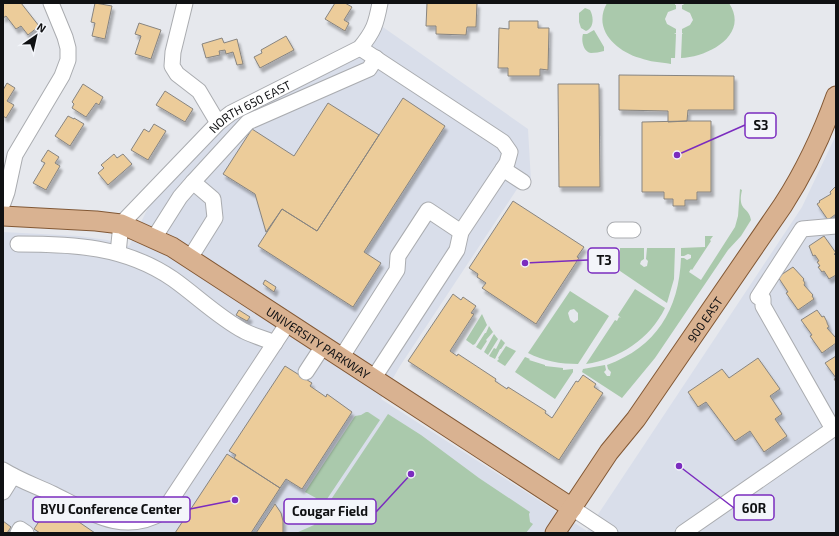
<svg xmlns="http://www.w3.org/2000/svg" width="839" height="536" viewBox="0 0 839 536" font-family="'Exo 2',sans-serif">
  <defs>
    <filter id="shadow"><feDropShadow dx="2.5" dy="4.5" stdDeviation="1" flood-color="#0004"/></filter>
  </defs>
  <rect width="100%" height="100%" fill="#e6e8ed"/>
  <!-- built -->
  <path fill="#d9deea" d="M380,25L528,129L531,181L525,177L400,366L381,399L587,531L802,207L836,135V533H3V232L79,236L107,240L129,246L149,206L227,124L237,118L360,57Z"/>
  <!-- green -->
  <path fill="#aac9ac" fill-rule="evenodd" d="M607,3H676L675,4V5H676V9L668,12L665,19L667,24L676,29V33L674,34H676L675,58H671V64C660,62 650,62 640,58C616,51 592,29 607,3Z
    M682,3H729C750,35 708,57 681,58L682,34H683L682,33V29L690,25L693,20L690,13L682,9V5H684Z
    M585,8L590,10C594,17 594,28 586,31L581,28L579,22V13Z
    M594,30L604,47V51C600,52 595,53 591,53C583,52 581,40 583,34H587Z
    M740,189L742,190C737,212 749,206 751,220L741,236L728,250L655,358L622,398L582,372L583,369L605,365L606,370L604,372L607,376H610L611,372L608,369L607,365C656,347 679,310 681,258H684L687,260L691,258V255L688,254L684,256H681V248L705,247V236H713L710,240L711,241L692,270L691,269L689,272L701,280L735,227L738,216Z
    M620,248H644V259L641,261L640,264L644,267L647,266L648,261L646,259L647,248H675L674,279L667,303L620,271Z
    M635,289L665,308C650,339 619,359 586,364L615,320L617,321L619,317L621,318L618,315Z
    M570,291L609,316L578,364C561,364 543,361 528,353ZM574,309L578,313V320L574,323L570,320L568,313L570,310Z
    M482,314L487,325L475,344L473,345L466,340Z
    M489,326L493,332L486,340L487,341L481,350L476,347L485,333H486Z
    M494,334L498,339L488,355L484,352Z
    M501,339L505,343L501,349H500L495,359L489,356L494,348L496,349Z
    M506,346L516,351L505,366L497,361L499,359L498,358Z
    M525,357L530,359L529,360L545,365V366L563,368V370L573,369V372L555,399L515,372Z
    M366,412H368L380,420L319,511L316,508L318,505L314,502L316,498L305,492L355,416L361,415Z
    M388,414L421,435L479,478L530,512L529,514L530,522L533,524L526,533H296L314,525Z"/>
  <!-- building -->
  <path fill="#eccc9a" stroke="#878480" filter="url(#shadow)" d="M3,3H21L39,26L28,35L21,26L16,29L6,16L3,18Z
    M95,3L112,6L105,39L92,36L95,23L91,22Z
    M335,3H345L352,7L344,20L349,23L345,31L325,19Z
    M427,3H477L476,27H467L466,35L436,34V26H426Z
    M509,21H538V28H549L548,70L540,69V76H508V68H498L499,28L509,29Z
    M139,23L161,30L151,59L135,54L141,36L135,34Z
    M286,36L294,50L260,68L254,57L262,53L261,50Z
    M222,38L224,43L237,39L243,64L237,65L233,52L226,54L225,50L219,51L220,55L206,58L202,44Z
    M619,75L734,76V110H688L687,121L668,122V111L619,110Z
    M7,83L15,88L7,101L14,105L6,118L3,116V90Z
    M83,84L103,97L99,105L96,103L86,117L72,108L74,104L72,102Z
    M558,84H599L600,187H559Z
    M165,91L193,109L185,122L156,105Z
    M403,98L445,126L364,252L381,263L353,307L258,246L282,209L317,231Z
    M328,103L379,135L317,231L282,209L266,232L255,194L223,174L252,129L294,156Z
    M68,116L74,119V118L84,124L70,146L55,136Z
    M687,121H711V192H697V200H685V206H673V199H664V192H642V122Z
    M154,124L166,131L148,160L131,150L144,129L149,132Z
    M48,150L59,157L55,163L60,166L46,190L33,183L45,163L41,161Z
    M114,154L117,158L123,154L132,164L108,185L98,173L104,168L101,165Z
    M836,186V214L828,220L817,204L820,202L819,201L831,194L830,192Z
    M513,201L584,247L577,257L579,258L536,324L482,288L486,283L477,277L478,274L469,268Z
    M824,236L836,253L834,254L836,256V275L829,279L824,271L822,272L818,267L820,266L817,262L819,261L815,255L813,256L809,246Z
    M793,267L804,279L803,280L805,283L804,285L813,295L812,296L814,299L798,310L786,293L788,292L778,277Z
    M265,280L276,287L274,292L263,284Z
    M453,294L461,300L463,297L476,306L471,313L474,314L450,351L457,356L458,354L496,379L495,381L507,389L508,387L546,411L545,413L552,418L576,381L578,382L583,375L596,384L594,387L603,393L559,460L408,361Z
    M239,310L250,317L247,321L236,315Z
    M817,310L822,317L824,316L827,322V323L829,327L827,328L836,338V343L822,353L810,336L812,335L801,320Z
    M836,356V382L834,379L836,378L825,363Z
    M758,358L780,389L770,396L782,414L775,419L787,436L764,452L750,431L735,441L706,402L698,407L688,392L722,369L729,378Z
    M285,366L312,383L310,386L326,397L327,394L352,412L302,489L286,479L280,488L234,458L236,455L229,451Z
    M227,454L280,488L251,533H175Z
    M51,503L95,533H40L34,529Z
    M275,504L281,513L283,521V533H256Z
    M3,521L11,527L7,533H3Z"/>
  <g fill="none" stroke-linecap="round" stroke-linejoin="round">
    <!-- minor casing -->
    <g stroke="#aaacb0" stroke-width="17">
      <g id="minor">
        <path d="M185,3L173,52L172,66L177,74L199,91L218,123"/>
        <path d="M360,48L503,142L510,152L507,163L461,232L457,250L373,379"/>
        <path d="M503,169L523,182"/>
        <path d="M193,182L248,122L369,69L376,58"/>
        <path d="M3,203L7,192L15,155L62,76L68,60V48L65,37L51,3"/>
        <path d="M615,230H633"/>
        <path d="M154,238L180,197L193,182L213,199L215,218L190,258"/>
        <path d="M18,244C73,244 125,246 173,279C197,296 218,317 244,331C254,336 265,339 275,343"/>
        <path id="s1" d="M118,253L121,224L218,123L231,113L360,48C374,31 376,24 380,3"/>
        <path d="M341,358L397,270L398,256L428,210L461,232"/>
        <path d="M306,372L323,346"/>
        <path d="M833,429L763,306V299L758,297L802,229L836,226"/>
        <path d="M3,470C19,480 36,486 53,494C90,512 123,536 163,512L288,323"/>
        <path d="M3,492L13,476"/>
        <path d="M572,508L610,533"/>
        <path d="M18,533L20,529L26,533"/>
        <path d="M683,533L836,427"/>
      </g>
    </g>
    <!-- major casing -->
    <g stroke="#825835" stroke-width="21">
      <g id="major">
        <path id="s2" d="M3,216L96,221L121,224L172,247L572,508"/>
        <path id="s3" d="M555,533L609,452L636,419L783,205C805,171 822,135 836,96"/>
      </g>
    </g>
    <!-- minor -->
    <use href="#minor" stroke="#fff" stroke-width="15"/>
    <!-- major -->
    <use href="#major" stroke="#d9b291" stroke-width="19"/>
  </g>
  <g text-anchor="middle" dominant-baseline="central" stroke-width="3" stroke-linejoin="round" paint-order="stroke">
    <!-- street labels -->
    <g font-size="12" fill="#101113" stroke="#f3f5fa">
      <text stroke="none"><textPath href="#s1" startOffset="205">NORTH 650 EAST</textPath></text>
      <text stroke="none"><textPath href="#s3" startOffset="261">900 EAST</textPath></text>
      <text stroke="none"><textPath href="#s2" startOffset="349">UNIVERSITY PARKWAY</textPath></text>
    </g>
  </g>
  <!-- callouts -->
  <path fill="none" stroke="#7b2cbf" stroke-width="1.5" d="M677 155L745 125M525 263L588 260M679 466L734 508M235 500L190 509M411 474L376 512"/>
  <g fill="#7b2cbf" stroke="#f3f5fa" stroke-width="1.5">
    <circle cx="677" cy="155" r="4"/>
    <circle cx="525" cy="263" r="4"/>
    <circle cx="679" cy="466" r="4"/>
    <circle cx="235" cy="500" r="4"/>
    <circle cx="411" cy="474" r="4"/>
  </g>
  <g fill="#f3f5fa" stroke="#7b2cbf" stroke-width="1.5">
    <rect x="745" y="113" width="31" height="25" rx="4"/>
    <rect x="588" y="248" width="31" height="25" rx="4"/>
    <rect x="734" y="495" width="40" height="25" rx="4"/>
    <rect x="33" y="497" width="157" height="25" rx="4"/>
    <rect x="284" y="499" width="92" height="25" rx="4"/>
  </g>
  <g font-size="13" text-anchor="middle" font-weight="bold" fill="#101113">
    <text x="761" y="130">S3</text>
    <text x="604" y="265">T3</text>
    <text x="754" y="513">60R</text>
    <text x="111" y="514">BYU Conference Center</text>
    <text x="330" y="516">Cougar Field</text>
  </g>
  <!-- border -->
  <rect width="839" height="536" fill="none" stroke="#101113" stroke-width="8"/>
  <!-- north arrow -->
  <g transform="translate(36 36) rotate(34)" stroke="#f3f5fa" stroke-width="3" paint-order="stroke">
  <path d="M0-3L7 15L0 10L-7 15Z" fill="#101113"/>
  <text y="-6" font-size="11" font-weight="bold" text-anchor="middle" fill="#101113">N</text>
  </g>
</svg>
